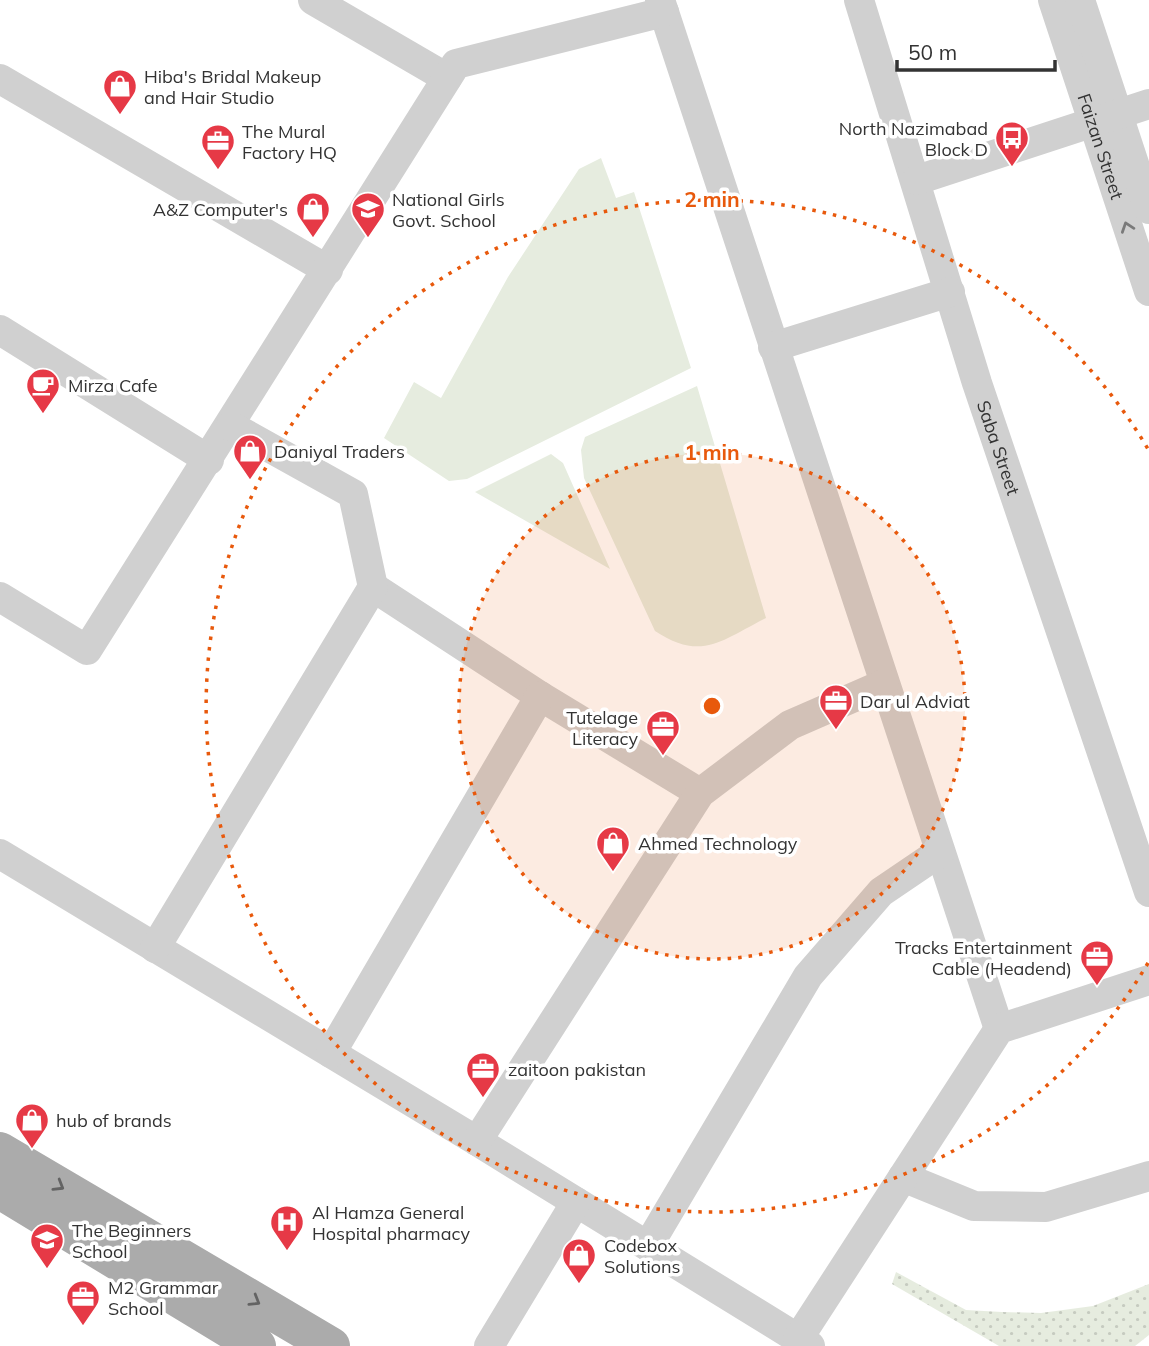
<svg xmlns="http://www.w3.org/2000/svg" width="1149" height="1346" viewBox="0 0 1149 1346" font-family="Mulish,sans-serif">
  <defs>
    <pattern id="park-dots" width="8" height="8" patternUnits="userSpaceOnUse" patternTransform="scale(1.75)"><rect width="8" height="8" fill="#e6ecdf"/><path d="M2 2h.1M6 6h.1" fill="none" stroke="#c6cbc0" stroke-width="1.8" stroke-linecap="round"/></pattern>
  </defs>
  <rect width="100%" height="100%" fill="#fff"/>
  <!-- grass -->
  <path fill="#e6ecdf" d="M601,158L616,198L634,192L691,368L467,479L449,481L384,438L414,382L441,398L508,277L579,169Z
    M697,386L766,618C722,640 702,662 655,631L584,478L581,450L585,437Z
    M551,454L563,463L610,569L475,492Z"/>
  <!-- park -->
  <path fill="url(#park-dots)" d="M896,1272L966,1310L1002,1312L1041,1313L1093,1306L1149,1284V1335L1135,1346H999L892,1284Z"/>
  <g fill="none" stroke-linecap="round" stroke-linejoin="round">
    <!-- minor -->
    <g stroke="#d0d0d0" stroke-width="30">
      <path d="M313,0L447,78"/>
      <path d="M660,0L999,1029"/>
      <path id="s1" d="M859,0L977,383L1149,892"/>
      <path id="s2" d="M1053,0L1149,291"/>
      <path d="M1080,0L1149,209"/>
      <path d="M0,79L328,270"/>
      <path d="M917,180L1149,104"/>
      <path d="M0,330L209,460"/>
      <path d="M773,347L950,292"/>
      <path d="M373,587L540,696L700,793"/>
      <path d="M0,597L87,650L456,64L664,12"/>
      <path d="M0,854L477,1141L810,1346"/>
      <path d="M155,948L373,587L353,494L231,426"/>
      <path d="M331,1053L540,696"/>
      <path d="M477,1141L700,793L790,725L884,684"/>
      <path d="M903,1177L974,1206L1046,1207L1149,1176"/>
      <path d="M648,1246L808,976L881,892L940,852"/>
      <path d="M798,1339L999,1029L1149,980"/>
      <path d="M489,1346L576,1202"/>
    </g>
    <!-- major -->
    <path stroke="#ababab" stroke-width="38" d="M0,1151L331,1346
      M0,1190L257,1346"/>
  </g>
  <!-- one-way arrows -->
  <defs><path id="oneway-chevron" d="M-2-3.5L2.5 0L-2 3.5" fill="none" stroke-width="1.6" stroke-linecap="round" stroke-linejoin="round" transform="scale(1.75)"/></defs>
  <use stroke="#7a7a7a" href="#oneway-chevron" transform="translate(1127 227) rotate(-109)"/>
  <g stroke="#636363">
    <use href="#oneway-chevron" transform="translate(59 1186) rotate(31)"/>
    <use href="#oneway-chevron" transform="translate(255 1301) rotate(31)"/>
  </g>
  <!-- distance rings -->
  <circle cx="712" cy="706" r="253" fill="#e8590c" fill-opacity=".12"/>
  <g fill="none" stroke="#e8590c" stroke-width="3.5" stroke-dasharray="3.5 7">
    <circle cx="712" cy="706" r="253"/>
    <path d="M1148 963A506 506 0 1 1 1148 449"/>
  </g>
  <!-- icons -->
  <defs>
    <g id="shop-pin" transform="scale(1.75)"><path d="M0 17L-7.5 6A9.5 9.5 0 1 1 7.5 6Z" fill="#e63946" stroke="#fff"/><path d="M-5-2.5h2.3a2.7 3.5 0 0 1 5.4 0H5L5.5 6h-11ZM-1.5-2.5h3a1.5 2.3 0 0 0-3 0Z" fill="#fff"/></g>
    <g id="bus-pin" transform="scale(1.75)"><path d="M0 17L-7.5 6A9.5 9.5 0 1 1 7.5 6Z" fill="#e63946" stroke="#fff"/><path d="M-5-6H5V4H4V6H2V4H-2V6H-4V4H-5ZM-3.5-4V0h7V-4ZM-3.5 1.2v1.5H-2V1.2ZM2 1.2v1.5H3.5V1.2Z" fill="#fff"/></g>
    <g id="office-pin" transform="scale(1.75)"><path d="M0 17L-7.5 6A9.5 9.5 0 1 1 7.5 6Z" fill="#e63946" stroke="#fff"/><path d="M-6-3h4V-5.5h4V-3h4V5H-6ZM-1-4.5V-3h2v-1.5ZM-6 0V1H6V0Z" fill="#fff"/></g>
    <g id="school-pin" transform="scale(1.75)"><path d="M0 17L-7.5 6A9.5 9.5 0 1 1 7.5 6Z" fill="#e63946" stroke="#fff"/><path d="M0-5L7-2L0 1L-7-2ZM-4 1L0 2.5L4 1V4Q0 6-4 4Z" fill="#fff"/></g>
    <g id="cafe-pin" transform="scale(1.75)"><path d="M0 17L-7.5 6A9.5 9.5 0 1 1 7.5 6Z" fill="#e63946" stroke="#fff"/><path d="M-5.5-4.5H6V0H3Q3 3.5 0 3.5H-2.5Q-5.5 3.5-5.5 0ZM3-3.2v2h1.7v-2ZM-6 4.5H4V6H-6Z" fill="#fff"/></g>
    <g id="hospital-pin" transform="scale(1.75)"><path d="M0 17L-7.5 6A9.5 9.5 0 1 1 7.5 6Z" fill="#e63946" stroke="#fff"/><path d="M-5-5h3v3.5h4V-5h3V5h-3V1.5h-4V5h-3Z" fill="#fff"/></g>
  </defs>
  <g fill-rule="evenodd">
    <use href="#shop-pin" x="120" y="86"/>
    <use href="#bus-pin" x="1012" y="138"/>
    <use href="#office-pin" x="218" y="141"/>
    <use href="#shop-pin" x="313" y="209"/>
    <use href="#school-pin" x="368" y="209"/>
    <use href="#cafe-pin" x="43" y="385"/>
    <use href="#shop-pin" x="250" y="451"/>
    <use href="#office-pin" x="836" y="701"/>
    <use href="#office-pin" x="663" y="727"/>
    <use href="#shop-pin" x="613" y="843"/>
    <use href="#office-pin" x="1097" y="957"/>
    <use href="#office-pin" x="483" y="1069"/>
    <use href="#shop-pin" x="32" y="1120"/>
    <use href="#hospital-pin" x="287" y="1222"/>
    <use href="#school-pin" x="47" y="1240"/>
    <use href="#shop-pin" x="579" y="1255"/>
    <use href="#office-pin" x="83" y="1297"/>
  </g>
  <g text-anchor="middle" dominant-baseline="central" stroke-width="7" stroke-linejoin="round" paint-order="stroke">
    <!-- poi labels -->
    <g font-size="18" fill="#333" stroke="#fff" text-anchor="start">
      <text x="144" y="76">Hiba's Bridal Makeup<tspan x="144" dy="21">and Hair Studio</tspan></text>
      <text x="988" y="128" text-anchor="end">North Nazimabad<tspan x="988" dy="21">Block D</tspan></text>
      <text x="242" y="131">The Mural<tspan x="242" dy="21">Factory HQ</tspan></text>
      <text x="392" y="199">National Girls<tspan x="392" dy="21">Govt. School</tspan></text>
      <text x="288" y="209" text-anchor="end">A&amp;Z Computer's</text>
      <text x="68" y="385">Mirza Cafe</text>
      <text x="274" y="451">Daniyal Traders</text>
      <text x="860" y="701">Dar ul Adviat</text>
      <text x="638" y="717" text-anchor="end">Tutelage<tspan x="638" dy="21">Literacy</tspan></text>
      <text x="638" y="843">Ahmed Technology</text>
      <text x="1072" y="947" text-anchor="end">Tracks Entertainment<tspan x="1072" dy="21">Cable (Headend)</tspan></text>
      <text x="508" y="1069">zaitoon pakistan</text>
      <text x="56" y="1120">hub of brands</text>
      <text x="312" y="1212">Al Hamza General<tspan x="312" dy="21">Hospital pharmacy</tspan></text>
      <text x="72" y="1230">The Beginners<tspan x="72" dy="21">School</tspan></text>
      <text x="604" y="1245">Codebox<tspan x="604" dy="21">Solutions</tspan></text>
      <text x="108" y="1287">M2 Grammar<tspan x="108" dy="21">School</tspan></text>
    </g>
    <!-- street labels -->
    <g font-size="18" fill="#333" stroke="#fff">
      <text stroke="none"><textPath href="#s2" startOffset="154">Faizan Street</textPath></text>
      <text stroke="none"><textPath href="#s1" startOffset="469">Saba Street</textPath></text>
    </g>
  </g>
  <circle cx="712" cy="706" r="10" fill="#e8590c" stroke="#fff" stroke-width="3.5"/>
  <g font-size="21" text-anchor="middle" font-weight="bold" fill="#e8590c" stroke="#fff" stroke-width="7" stroke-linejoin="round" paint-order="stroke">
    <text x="712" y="207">2 min</text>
    <text x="712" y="460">1 min</text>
  </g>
  <!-- scale -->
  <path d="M897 60v10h158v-10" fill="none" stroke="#333333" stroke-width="3.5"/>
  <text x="908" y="60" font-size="21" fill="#333333" stroke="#ffffff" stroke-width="5" paint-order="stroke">50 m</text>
</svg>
